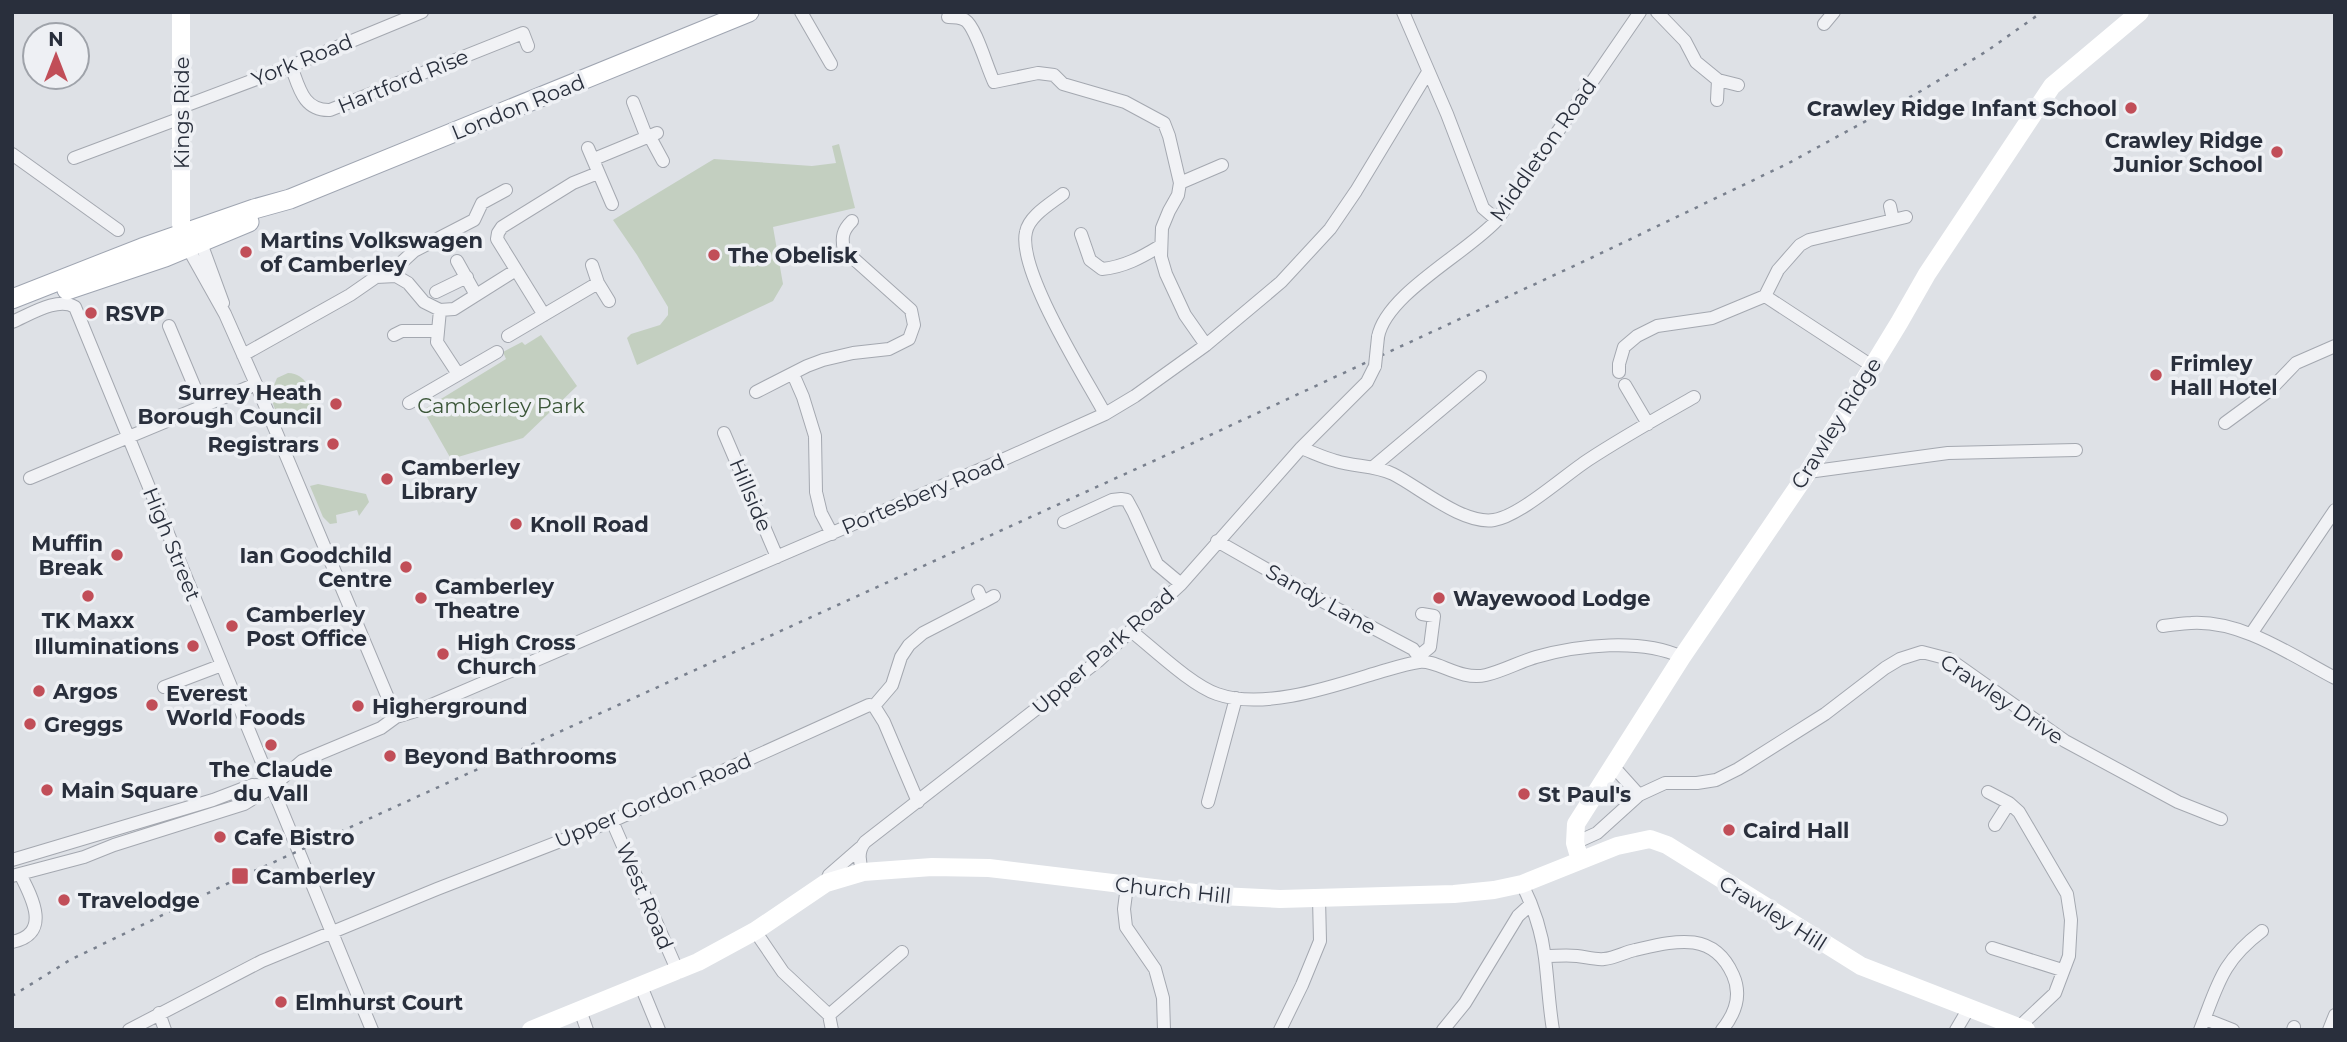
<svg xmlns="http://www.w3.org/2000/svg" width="2347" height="1042" viewBox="0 0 2347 1042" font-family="Montserrat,sans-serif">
  <rect width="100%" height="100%" fill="#dee1e6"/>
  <!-- green -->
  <path fill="#c3cfc0" d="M839,144L855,208L773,227L783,284L773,301L637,365L627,338L631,334L660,325L668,315V307L637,255L613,220L714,159L812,166L836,163L832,146Z
    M541,335L577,386L523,438L451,459L423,410L506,359L503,352L522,342L525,345Z
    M288,373C307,374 309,389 315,405L283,420L278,418L270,395L277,378Z
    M318,484L366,494L369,502L359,516L357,510L336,515L337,523L330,524L323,517L310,486Z"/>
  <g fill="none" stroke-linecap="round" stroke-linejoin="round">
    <!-- street casing -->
    <g stroke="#a4a8b0" stroke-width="14">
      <path id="street" d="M801,12L831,64
        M1403,12L1447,114L1483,208L1497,220
        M1657,12L1685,41L1696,62L1718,80L1738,85
        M948,17C953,17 960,17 965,20C976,27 987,68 994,82L1038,73L1054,75L1063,84L1125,102L1164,123L1169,136L1180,183L1178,195L1169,211L1162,228L1161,257L1166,274L1185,315L1206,345
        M1824,24L1834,12
        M291,66C299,87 303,111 330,110L523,33L528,46
        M1717,100L1718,80
        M633,102L647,138
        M182,107L291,66L422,12
        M650,137L663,161
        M588,148L612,204
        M12,154L118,230
        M74,158L181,118
        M594,159L657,133
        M1180,183L1222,165
        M1063,194C1050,204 1029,216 1026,232C1017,270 1085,377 1105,414
        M1890,206L1893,220
        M1081,234L1090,260L1102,269C1124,267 1142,257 1160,246
        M201,243L223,303
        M188,248L225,314L256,384L396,717
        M457,261L476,295
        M592,265L598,283L609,301
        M396,276L402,262L414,251L474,220L482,203L506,190
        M436,292L467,277
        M1765,296L1872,366
        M440,310L437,342L458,374
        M544,315L497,239L498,233L502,227L573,183L598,173
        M12,322C29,315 58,296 75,307L372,1030
        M169,326L203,407
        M394,335L402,331H437
        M508,336L598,283
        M1378,337C1386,294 1467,253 1497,220L1640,12
        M243,355L350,295L376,277L396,276L408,283L424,302L440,310L454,309L516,270
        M1619,372V364L1624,347L1637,336L1657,326L1712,318L1765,296L1778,270L1800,245L1809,240L1906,217
        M793,374L803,397L815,436L816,492L821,513L832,534
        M1625,385L1648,424
        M756,392L807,366L823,360L853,353L889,349L909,339L914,325L911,310L844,250C841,237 843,230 852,221
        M409,403L497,352
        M2225,423L2270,390L2296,363L2335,346
        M724,433L777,557
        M1301,448C1312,452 1324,458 1336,461C1355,467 1375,465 1393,474C1419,487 1463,525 1494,520C1520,516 1565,475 1588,460C1623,437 1659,417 1694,397
        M1373,467L1480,377
        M1808,472L1948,453L2076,450
        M30,478L256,384
        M1064,522L1112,500L1121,499L1127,500L1134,513L1157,564L1181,584
        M1217,541L1324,602L1413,649L1422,661
        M978,591L983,602L994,596
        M2163,626C2173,625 2182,623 2191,623C2242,620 2291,655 2335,678
        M1131,631C1154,649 1191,685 1217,694C1262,710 1328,688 1373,674C1388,670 1404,664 1419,662C1437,659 1459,681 1486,675C1503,671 1519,662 1536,657C1578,645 1641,638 1682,657
        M2251,634L2335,510
        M1419,656L1430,647L1434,616L1422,614
        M164,687L222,665
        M874,706L892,685L901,657L909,645L923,633L983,602
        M1612,765L1639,795
        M1988,792L2009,803L2019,812L2067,894L2071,920L2069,956L2055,993L2019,1027
        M1208,802L1236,698
        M612,821L678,972
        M1995,825L2009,803
        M1575,843L1597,833L1639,795L1665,783H1697L1716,780L1738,769L1825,714L1885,668L1900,659L1922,652L1949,659L2065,741L2178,802L2221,819
        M12,860L213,800L252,785L275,786
        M863,872C859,862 858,850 865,842L1098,661L1181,584L1301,448L1367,382L1375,366
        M12,876L84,857L114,845L244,804L272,787L302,761L381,728L396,717L422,709L1000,461L1105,414L1135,396L1206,345L1281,282L1330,229L1356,191L1428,72
        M826,883L829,875L860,848
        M1522,884C1533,906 1542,933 1545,958C1548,982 1549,1006 1553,1030
        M1127,886L1124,909L1126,927L1155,969L1163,998L1164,1030
        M755,931L783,972L829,1015L832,1030
        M12,942C51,934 33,899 20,874
        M1992,948L2062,970
        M1545,956C1556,956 1567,955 1577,956C1586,957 1596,960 1604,959C1615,958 1625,952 1635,950C1675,941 1713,930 1733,975C1742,995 1735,1014 1722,1030
        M641,986L659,1030
        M580,1010L587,1030
        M159,1013L165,1030
        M829,1015L902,952
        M2205,1019L2233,1030
        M129,1030L262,961L437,889L612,821L869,705L874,706L884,722L918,802
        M1280,1030L1302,985L1320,941L1319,898
        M1443,1030L1465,1003L1518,916L1531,904
        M1956,1030L1969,1008
        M2200,1030C2218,985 2221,962 2262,931
        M2293,1030L2294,1027
        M2329,1030L2335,1015"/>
    </g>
    <!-- primary casing -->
    <g stroke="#9fa5b1" stroke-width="21">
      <path id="primary" d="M67,290L165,257L249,222
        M12,299L142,248L254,209L290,199L749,12"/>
    </g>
    <!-- street -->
    <use href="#street" stroke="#f1f2f5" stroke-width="12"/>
    <!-- secondary -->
    <path stroke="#fff" stroke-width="18" d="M181,12V224L187,245
      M1580,860L1575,843L1576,824L1682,657L1808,472L1899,323L1927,274L2052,86L2140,12
      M531,1030L698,962L755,931L826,883L863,872L932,867L989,868L1220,896L1280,899L1454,894L1494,890L1522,884L1617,846L1650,839L1667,845L1861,966L2026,1030"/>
    <!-- primary -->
    <use href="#primary" stroke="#fff" stroke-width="19"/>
    <!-- rail -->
    <path stroke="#79808e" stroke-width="2.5" stroke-dasharray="3.5 7" stroke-linecap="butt" d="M12,996L70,960L239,878L1193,443L1591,258L1787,164L1921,91L1987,51L2042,12"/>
    <!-- street-bridge casing -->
    <g stroke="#a4a8b0" stroke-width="14" stroke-linecap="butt">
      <path id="street-bridge" d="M1375,366L1378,337"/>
    </g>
    <!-- street-bridge -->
    <use href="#street-bridge" stroke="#f1f2f5" stroke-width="12"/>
  </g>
  <!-- markers -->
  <g fill="#c14e58" stroke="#eef0f4" stroke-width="2.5">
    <circle cx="2131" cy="108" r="7"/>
    <circle cx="2277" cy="152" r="7"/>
    <circle cx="246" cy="252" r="7"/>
    <circle cx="714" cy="255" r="7"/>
    <circle cx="91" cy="313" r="7"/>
    <circle cx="2156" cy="375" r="7"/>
    <circle cx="336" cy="404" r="7"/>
    <circle cx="333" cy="444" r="7"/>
    <circle cx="387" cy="479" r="7"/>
    <circle cx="516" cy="524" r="7"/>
    <circle cx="117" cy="555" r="7"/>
    <circle cx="406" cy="567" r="7"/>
    <circle cx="88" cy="596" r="7"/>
    <circle cx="421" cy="598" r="7"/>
    <circle cx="1439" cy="598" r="7"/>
    <circle cx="232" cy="626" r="7"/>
    <circle cx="193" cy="646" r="7"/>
    <circle cx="443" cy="654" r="7"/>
    <circle cx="39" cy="691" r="7"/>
    <circle cx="152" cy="705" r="7"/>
    <circle cx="358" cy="706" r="7"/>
    <circle cx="30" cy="724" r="7"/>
    <circle cx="271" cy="745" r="7"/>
    <circle cx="390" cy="756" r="7"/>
    <circle cx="47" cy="790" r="7"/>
    <circle cx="1524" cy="794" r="7"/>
    <circle cx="1729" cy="830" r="7"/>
    <circle cx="220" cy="837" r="7"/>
    <rect x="231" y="867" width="18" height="18" rx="3.5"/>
    <circle cx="64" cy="900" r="7"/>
    <circle cx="281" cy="1002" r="7"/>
  </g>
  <g text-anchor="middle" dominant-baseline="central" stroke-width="7" stroke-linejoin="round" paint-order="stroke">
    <!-- street labels -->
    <g font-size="21" fill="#292f3c" stroke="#eef0f4">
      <text transform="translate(302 60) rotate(-22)">York Road</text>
      <text transform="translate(403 81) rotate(-22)">Hartford Rise</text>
      <text transform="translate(518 107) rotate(-22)">London Road</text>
      <text transform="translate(181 113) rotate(-90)">Kings Ride</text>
      <text transform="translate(1543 150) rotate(-55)">Middleton Road</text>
      <text transform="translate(1836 423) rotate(-58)">Crawley Ridge</text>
      <text transform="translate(923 494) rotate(-23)">Portesbery Road</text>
      <text transform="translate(751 495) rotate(67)">Hillside</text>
      <text transform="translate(172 544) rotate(68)">High Street</text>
      <text transform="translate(1321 599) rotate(29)">Sandy Lane</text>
      <text transform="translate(1103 651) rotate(-41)">Upper Park Road</text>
      <text transform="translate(2002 699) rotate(34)">Crawley Drive</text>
      <text transform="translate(653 800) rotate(-23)">Upper Gordon Road</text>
      <text transform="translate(1173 890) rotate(6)">Church Hill</text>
      <text transform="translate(645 896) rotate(67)">West Road</text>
      <text transform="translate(1773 913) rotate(32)">Crawley Hill</text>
    </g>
    <!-- poi labels -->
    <g font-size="21" font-weight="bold" fill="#292f3c" stroke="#eef0f4" text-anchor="start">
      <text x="2117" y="108" text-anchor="end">Crawley Ridge Infant School</text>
      <text x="2263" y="140" text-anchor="end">Crawley Ridge<tspan x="2263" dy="24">Junior School</tspan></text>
      <text x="260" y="240">Martins Volkswagen<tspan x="260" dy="24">of Camberley</tspan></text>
      <text x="728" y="255">The Obelisk</text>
      <text x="105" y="313">RSVP</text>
      <text x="2170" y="363">Frimley<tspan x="2170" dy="24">Hall Hotel</tspan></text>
      <text x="322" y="392" text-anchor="end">Surrey Heath<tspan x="322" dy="24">Borough Council</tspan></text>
      <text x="319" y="444" text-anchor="end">Registrars</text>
      <text x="401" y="467">Camberley<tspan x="401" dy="24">Library</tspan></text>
      <text x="530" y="524">Knoll Road</text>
      <text x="103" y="543" text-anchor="end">Muffin<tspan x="103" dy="24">Break</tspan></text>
      <text x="392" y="555" text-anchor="end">Ian Goodchild<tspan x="392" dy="24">Centre</tspan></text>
      <text x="435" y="586">Camberley<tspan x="435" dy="24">Theatre</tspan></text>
      <text x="1453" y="598">Wayewood Lodge</text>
      <text x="246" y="614">Camberley<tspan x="246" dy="24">Post Office</tspan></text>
      <text x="88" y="620" text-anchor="middle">TK Maxx</text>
      <text x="457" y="642">High Cross<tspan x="457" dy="24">Church</tspan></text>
      <text x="179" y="646" text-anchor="end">Illuminations</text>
      <text x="53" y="691">Argos</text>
      <text x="166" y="693">Everest<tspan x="166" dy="24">World Foods</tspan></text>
      <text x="372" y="706">Higherground</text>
      <text x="44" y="724">Greggs</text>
      <text x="404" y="756">Beyond Bathrooms</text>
      <text x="271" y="769" text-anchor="middle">The Claude<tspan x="271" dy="24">du Vall</tspan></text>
      <text x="61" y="790">Main Square</text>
      <text x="1538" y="794">St Paul's</text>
      <text x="1743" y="830">Caird Hall</text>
      <text x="234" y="837">Cafe Bistro</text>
      <text x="256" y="876">Camberley</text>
      <text x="78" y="900">Travelodge</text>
      <text x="295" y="1002">Elmhurst Court</text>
    </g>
    <!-- park labels -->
    <g font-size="21" fill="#3b5638" stroke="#eef0f4">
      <text x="501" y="405">Camberley Park</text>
    </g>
  </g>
  <!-- border -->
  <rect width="2347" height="1042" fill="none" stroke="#292f3c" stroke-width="28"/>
  <!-- north arrow -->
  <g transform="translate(56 56)"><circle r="33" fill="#eef0f4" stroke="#9fa3aa" stroke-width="2"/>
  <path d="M0-5L12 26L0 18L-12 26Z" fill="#c14e58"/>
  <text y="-10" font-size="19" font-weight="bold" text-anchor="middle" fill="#292f3c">N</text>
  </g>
</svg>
